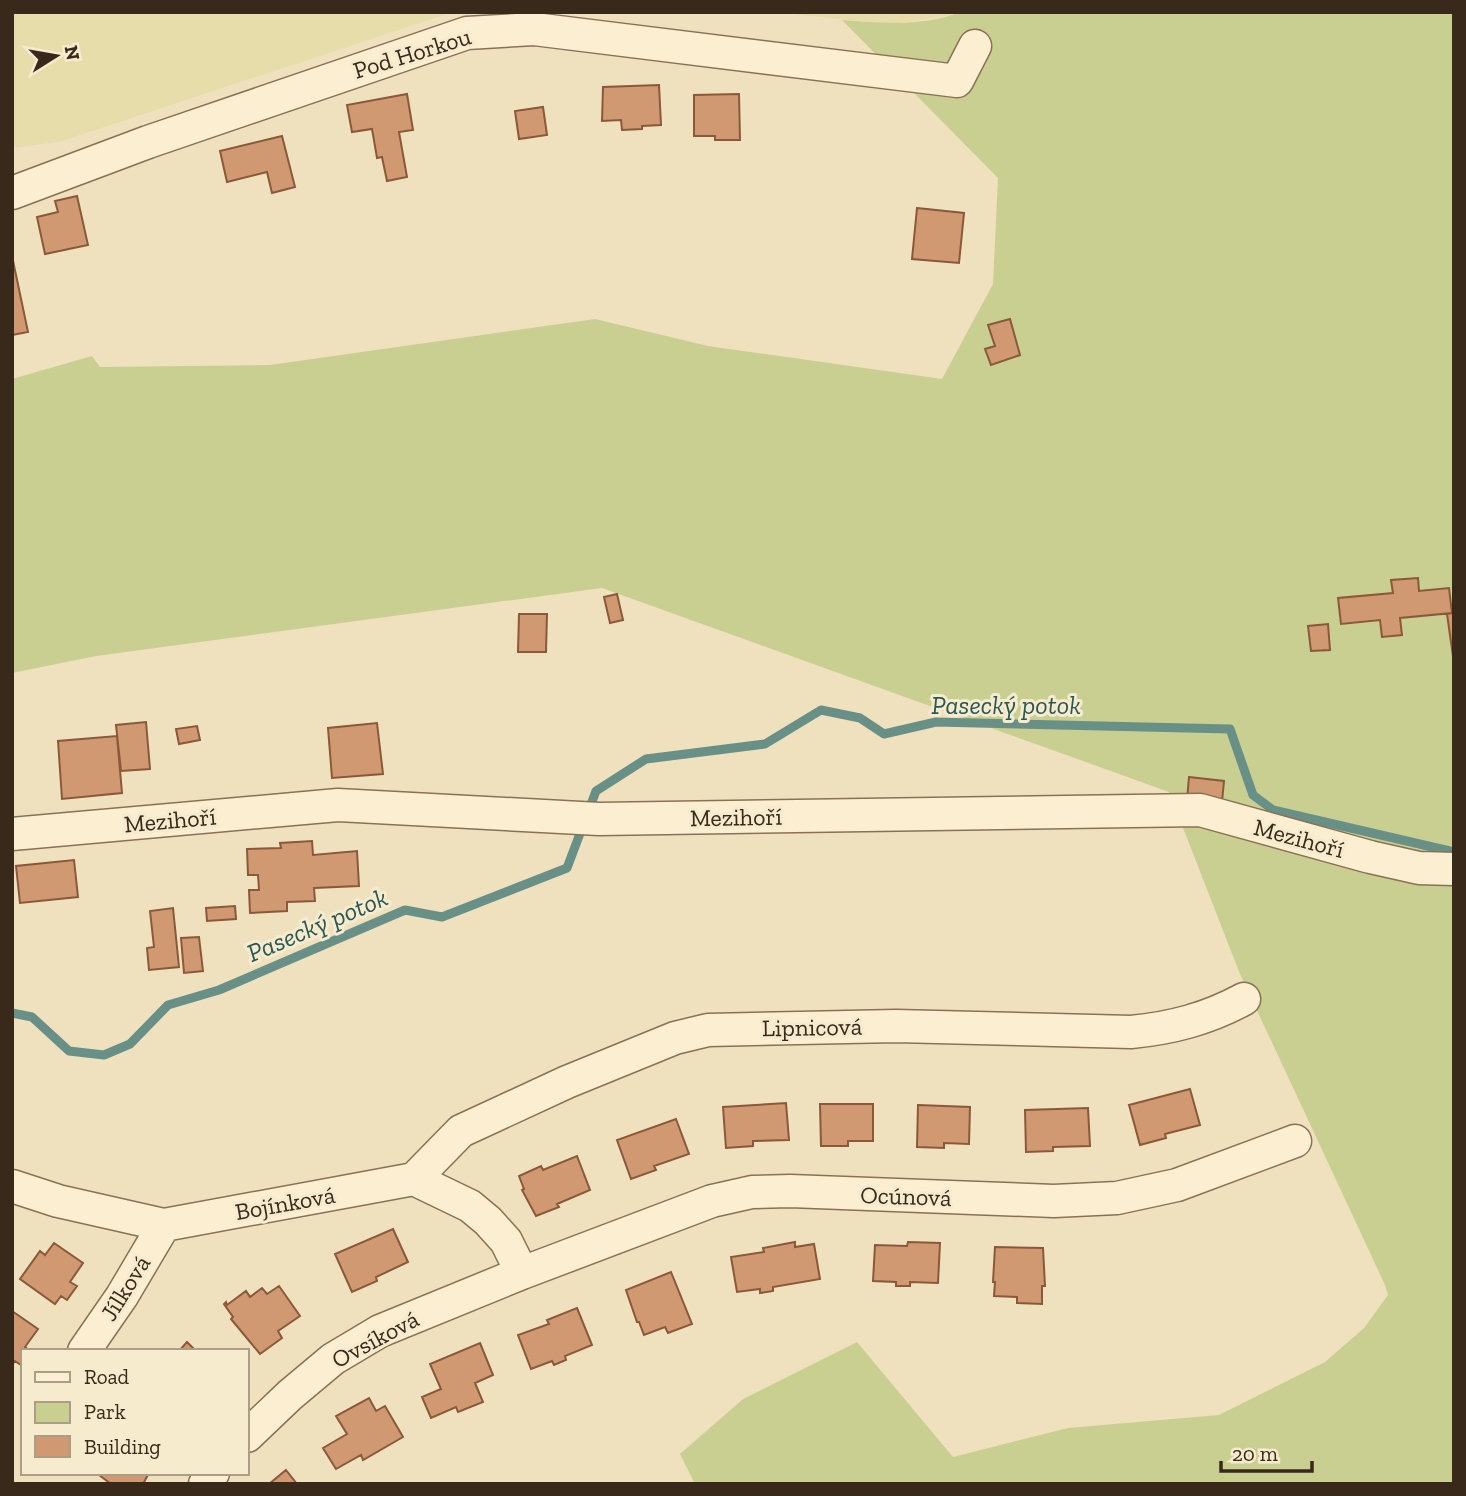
<svg xmlns="http://www.w3.org/2000/svg" width="1466" height="1496" viewBox="0 0 1466 1496" font-family="'Zilla Slab',serif">
  <rect width="100%" height="100%" fill="#f0e1be"/>
  <!-- farmland -->
  <path fill="#e7ddab" d="M12,12H453L59,142L12,148Z
    M771,12H960L937,18L888,24Z"/>
  <!-- green -->
  <path fill="#c8cf91" d="M960,12H1454V1484H695L680,1454L743,1399L857,1342L953,1457L1068,1428L1219,1415L1325,1362L1364,1328L1388,1295L1385,1285L1240,974L1169,792L602,588L96,656L12,673V379L92,356L100,367L270,365L595,319L708,346L942,379L993,284L998,178L842,20C880,23 924,27 960,12Z"/>
  <g fill="none" stroke-linecap="round" stroke-linejoin="round">
    <!-- stream -->
    <path stroke="#689086" stroke-width="9" d="M12,1013L32,1017L69,1051L104,1055L130,1044L168,1005L219,990L405,910L442,917L567,868L596,791L646,759L765,744L821,710L860,718L884,734L936,722L1230,729L1253,795L1273,810L1454,852"/>
  </g>
  <!-- building -->
  <path fill="#d19971" stroke="#8a593a" stroke-width="2" d="M659,85L661,125L642,126V129L622,130L621,120L602,121L603,87Z
    M407,94L413,130L399,132L407,177L387,181L382,157L377,158L372,129L352,132L347,105Z
    M739,94L740,140H715V136H694V95Z
    M543,107L547,135L519,139L515,111Z
    M282,136L295,187L272,193L267,172L227,182L220,151Z
    M77,196L88,245L45,254L37,217L58,212L55,201Z
    M917,208L964,213L959,263L912,259Z
    M12,256L28,332L12,335Z
    M1010,319L1020,355L991,365L985,349L995,346L988,325Z
    M1418,578L1419,591L1449,588L1452,613L1400,618L1402,635L1382,637L1380,620L1341,624L1338,598L1393,593L1391,580Z
    M617,594L623,620L610,623L604,597Z
    M1452,609H1454V663L1447,614L1453,613Z
    M519,614H547L546,652H518Z
    M1328,624L1330,650L1311,651L1308,626Z
    M146,722L150,769L121,771L116,725Z
    M377,723L383,774L332,778L328,728Z
    M197,726L200,740L179,744L176,729Z
    M117,736L122,793L62,799L58,741Z
    M1189,777L1224,781L1222,802L1187,800Z
    M312,841L313,855L357,851L359,886L314,888L315,901L287,902V911L250,913L249,890H259L258,875H248L247,849L281,848L280,843Z
    M74,860L78,897L20,903L16,866Z
    M235,906L236,919L207,921L206,908Z
    M173,908L179,967L149,970L147,948L154,947L150,911Z
    M199,937L203,971L184,973L181,938Z
    M1190,1089L1200,1125L1165,1134L1166,1138L1140,1145L1129,1105Z
    M786,1103L789,1140L753,1141V1146L726,1148L723,1107Z
    M820,1104H873V1141H848V1146H821Z
    M918,1105L970,1107L969,1144L944,1143V1148L917,1147Z
    M1088,1108L1090,1146L1053,1147V1151L1026,1152L1025,1110Z
    M676,1119L689,1154L654,1166L656,1170L631,1179L617,1140Z
    M577,1156L590,1190L557,1204L559,1207L536,1216L522,1190L524,1189L519,1176L541,1166L543,1170Z
    M393,1229L408,1262L376,1277L377,1281L352,1292L335,1254Z
    M795,1242V1247L814,1244L820,1279L773,1287V1291L760,1293V1289L737,1292L731,1257L764,1252L763,1248Z
    M908,1242L940,1243L938,1283L910,1282V1286H896V1282L873,1281L875,1245L907,1246Z
    M54,1243L83,1263L70,1282L77,1286L67,1300L61,1296L55,1304L20,1279L40,1251L45,1255Z
    M995,1247L1043,1248L1045,1286H1042V1304L1017,1303V1297L994,1296L995,1282H993Z
    M671,1272L692,1324L668,1333L665,1327L644,1335L639,1322H637L626,1290Z
    M279,1286L300,1316L278,1331L282,1338L260,1354L231,1319L233,1317L224,1304L226,1302L227,1305L246,1291L250,1297L262,1288L267,1294Z
    M577,1308L592,1345L565,1356L566,1360L554,1365L552,1361L531,1369L518,1335L549,1324L547,1320Z
    M12,1311L38,1329L25,1347L30,1351H23L21,1365L15,1361L12,1365Z
    M187,1342L196,1351H179Z
    M480,1343L493,1375L475,1383L483,1402L458,1412L456,1407L431,1418L422,1397L441,1389L430,1364Z
    M369,1398L376,1411L385,1406L403,1437L363,1460L361,1455L336,1469L323,1448L347,1434L336,1416Z
    M286,1470L297,1484H269Z
    M100,1473H149L143,1484H111L99,1475Z"/>
  <g fill="none" stroke-linecap="round" stroke-linejoin="round">
    <!-- street casing -->
    <g stroke="#8a7155" stroke-width="35">
      <path id="street" d="M12,193L148,142L467,33L534,29L957,81L975,46
        M12,834L338,805L599,819L1200,810L1370,857L1419,868L1454,869
        M414,1179L461,1131L567,1082L675,1038L708,1030L896,1026L1131,1032C1172,1028 1207,1019 1244,999
        M12,1186L58,1201L164,1225L414,1179L470,1206L488,1221L506,1241L522,1273
        M84,1351L122,1296L164,1225
        M247,1436L290,1395L333,1359L380,1331L522,1273L712,1201L752,1192L790,1191L1054,1201L1117,1198L1177,1185L1295,1141
        M205,1484L213,1473"/>
    </g>
    <!-- street -->
    <use href="#street" stroke="#fbeed1" stroke-width="32"/>
  </g>
  <g text-anchor="middle" dominant-baseline="central" stroke-width="6" stroke-linejoin="round" paint-order="stroke">
    <!-- street labels -->
    <g font-size="24" fill="#38291b" stroke="#f7ebce">
      <text transform="translate(412 53) rotate(-17)">Pod Horkou</text>
      <text transform="translate(736 817) rotate(-1)">Mezihoří</text>
      <text transform="translate(170 820) rotate(-5)">Mezihoří</text>
      <text transform="translate(1299 838) rotate(15)">Mezihoří</text>
      <text transform="translate(812 1027) rotate(-1)">Lipnicová</text>
      <text transform="translate(906 1196) rotate(2)">Ocúnová</text>
      <text transform="translate(285 1203) rotate(-10)">Bojínková</text>
      <text transform="translate(125 1288) rotate(-58)">Jílková</text>
      <text transform="translate(375 1339) rotate(-28)">Ovsíková</text>
    </g>
    <!-- water labels -->
    <g font-size="26" font-style="italic" fill="#295956" stroke="#f7ebce">
      <text x="1006" y="705">Pasecký potok</text>
      <text transform="translate(317 925) rotate(-23)">Pasecký potok</text>
    </g>
  </g>
  <!-- border -->
  <rect width="1466" height="1496" fill="none" stroke="#38291b" stroke-width="28"/>
  <!-- legend -->
  <rect x="21" y="1349" width="228" height="126" fill="#f7ebce" stroke="#ab9d86" stroke-width="2"/>
  <rect x="35" y="1372" width="35" height="10" fill="#fbeed1" stroke="#ab9d86" stroke-width="2"/>
  <text x="84" y="1384" font-size="21" fill="#38291b">Road</text>
  <rect x="35" y="1402" width="35" height="21" fill="#c8cf91" stroke="#ab9d86" stroke-width="2"/>
  <text x="84" y="1419" font-size="21" fill="#38291b">Park</text>
  <rect x="35" y="1436" width="35" height="21" fill="#d19971" stroke="#ab9d86" stroke-width="2"/>
  <text x="84" y="1454" font-size="21" fill="#38291b">Building</text>
  <!-- north arrow -->
  <g transform="translate(56 56) rotate(79)" stroke="#f7ebce" stroke-width="5" paint-order="stroke">
  <path d="M0-5L12 26L0 18L-12 26Z" fill="#38291b"/>
  <text y="-10" font-size="19" font-weight="bold" text-anchor="middle" fill="#38291b">N</text>
  </g>
  <!-- scale -->
  <path d="M1221 1461v10h91v-10" fill="none" stroke="#38291b" stroke-width="3.5"/>
  <text x="1232" y="1461" font-size="21" fill="#38291b" stroke="#f7ebce" stroke-width="5" paint-order="stroke">20 m</text>
</svg>
